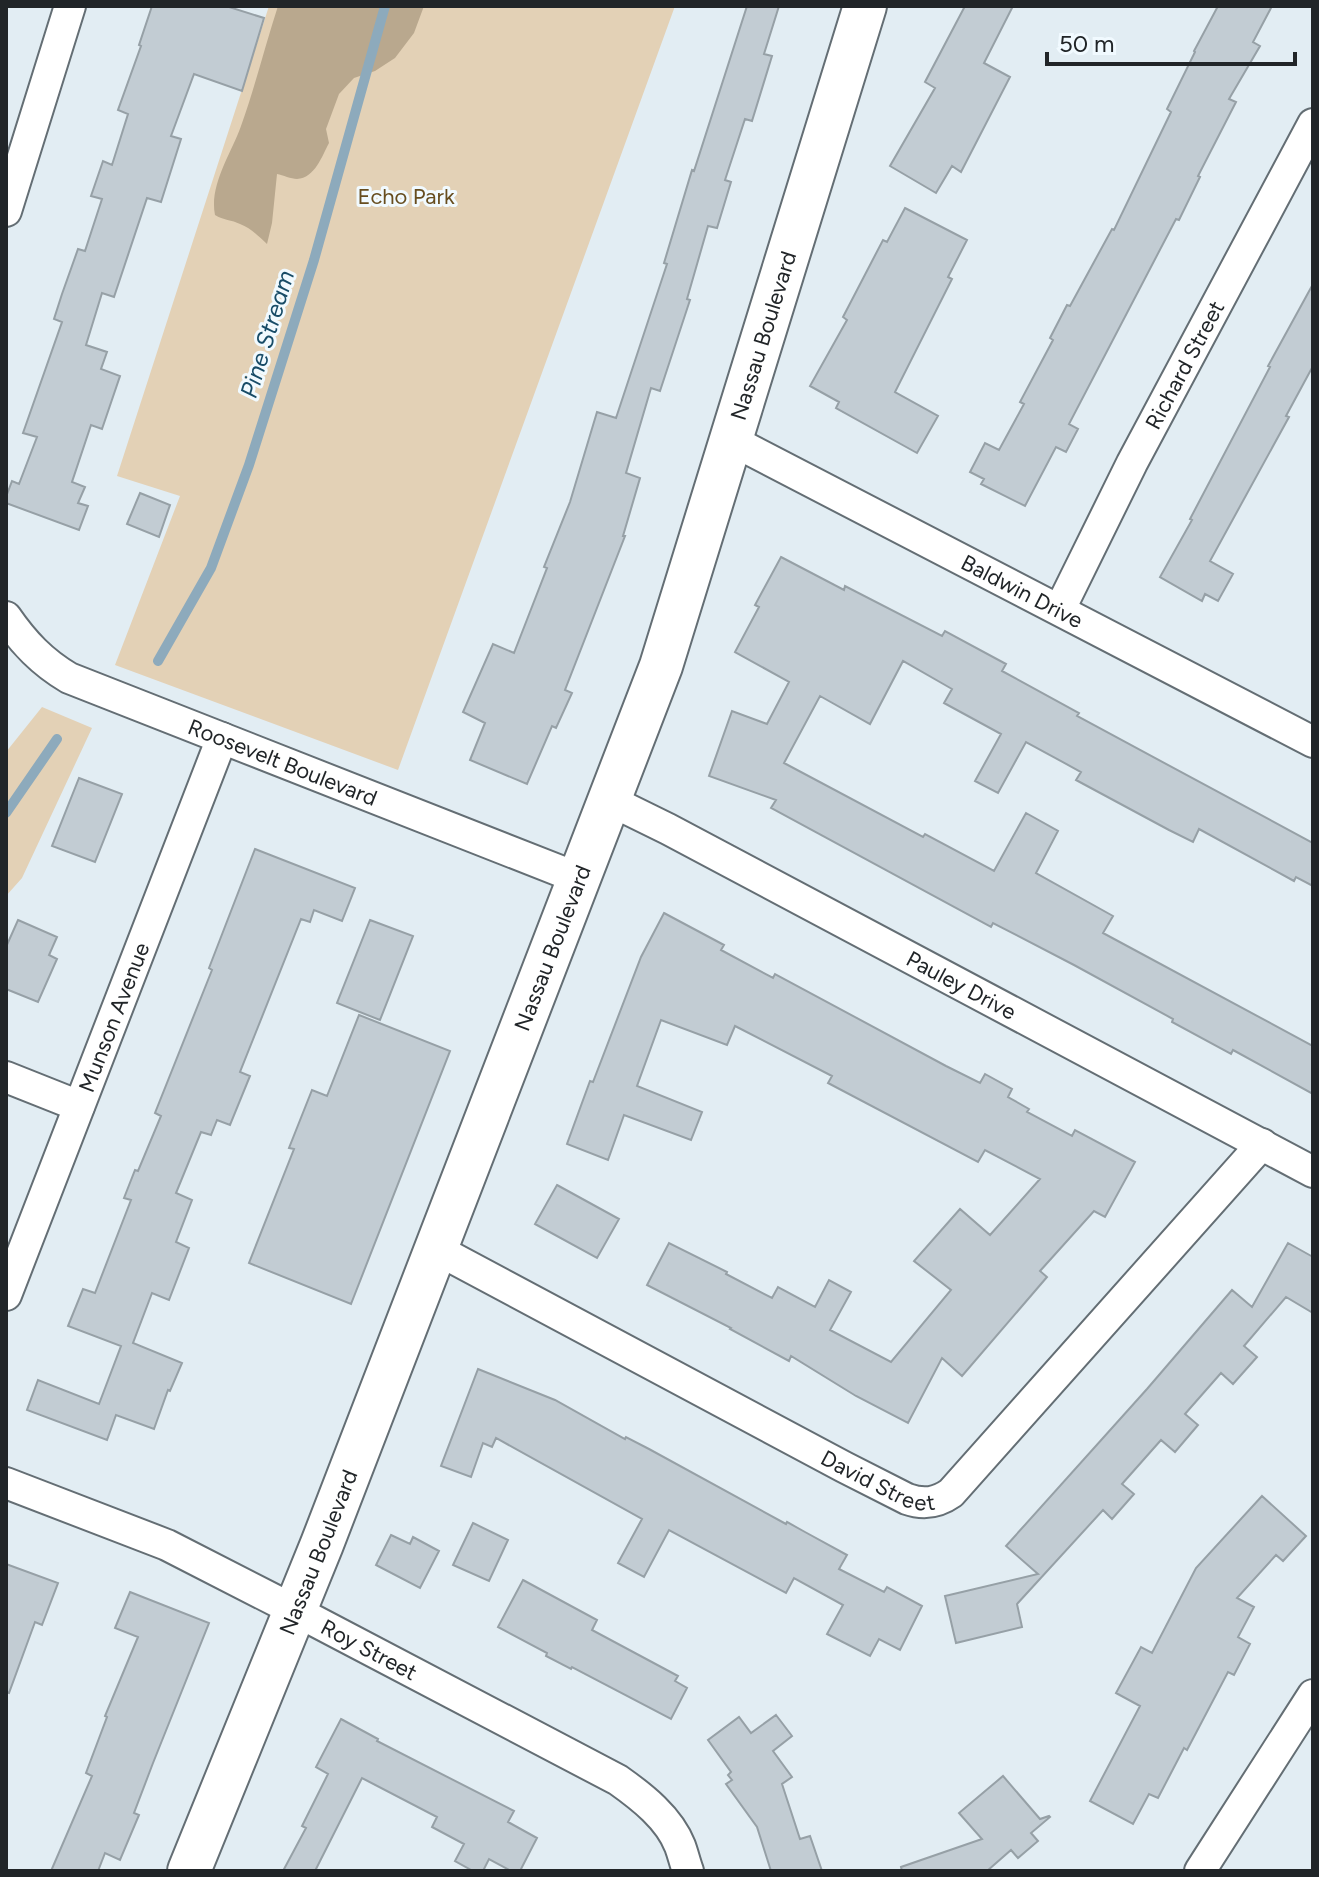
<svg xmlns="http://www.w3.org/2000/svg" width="1319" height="1877" viewBox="0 0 1319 1877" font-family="Figtree,sans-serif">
  <rect width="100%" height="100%" fill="#e2edf3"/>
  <!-- green -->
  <path fill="#e3d1b6" d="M269,6H675L398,770L115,665L180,496L117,476Z
    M42,707L92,728L22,878L6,896V752Z"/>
  <!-- forest -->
  <path fill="#b9a88e" d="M278,6H424L414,33L395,58L375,71L354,78L339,94L326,129L329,143C322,156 315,178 297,179C291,179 283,175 277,174L272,223L267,244C259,237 251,228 240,224C232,220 223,220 215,215C209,185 231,154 241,126C255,87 265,46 278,6Z"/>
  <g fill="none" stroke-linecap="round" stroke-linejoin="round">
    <!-- stream -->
    <path stroke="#8daabc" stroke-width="10" d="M158,661L211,568L249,465L314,260L385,6
      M6,813L57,739"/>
  </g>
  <!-- building -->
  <path fill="#c2ccd3" stroke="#96a0a6" stroke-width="2" d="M152,6H226L264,18L242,91L194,74L171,136L181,139L161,202L147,198L114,297L102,293L86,345L107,352L101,369L120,376L102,429L91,425L72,482L85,487L78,503L88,506L79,530L6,503V497L12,481L19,484L37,437L23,433L62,322L54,319L62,294L78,249L85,251L102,199L91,196L103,161L112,165L128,114L118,110L141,46L139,45Z
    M747,6H779L764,54L772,56L752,121L745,119L725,180L731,182L717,228L708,226L687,299L690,300L660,391L651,388L626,473L640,478L623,536H625L565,690L572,693L556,728L552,726L527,784L470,760L485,723L463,712L493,644L514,653L547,568L544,567L570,502L597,412L616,418L667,264L664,263L692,170L694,171Z
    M965,6H1013L984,63L1010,77L961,172L952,166L936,193L890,166L935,88L925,82Z
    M1218,6H1272L1253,42L1260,46L1229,99L1236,102L1198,176L1200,177L1179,220L1176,219L1069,424L1078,429L1066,452L1056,447L1025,506L981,484L984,479L970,472L985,443L999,450L1024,404L1020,402L1053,340L1050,338L1067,305L1070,306L1112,229L1114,230L1171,112L1167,109L1195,52L1194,51Z
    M905,208L967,240L948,277L952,279L895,392L938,416L917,453L836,408L839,402L810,386L847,320L843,317L883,240L887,242Z
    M1313,284V366L1286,416L1289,417L1210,561L1233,574L1218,601L1205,594L1202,601L1160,577L1192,520L1190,519L1270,367L1268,366Z
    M140,493L170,505L159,537L127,524Z
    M781,557L844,590L845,586L942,636L945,631L1006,664L1002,671L1079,713L1077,716L1313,843V886L1296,877L1294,881L1199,829L1193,842L1169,830L1076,780L1081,772L1026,742L998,793L975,781L1001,734L944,703L952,689L903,661L870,724L820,696L784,763L923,837L925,834L994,871L1026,813L1058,831L1036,873L1113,916L1103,933L1313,1046V1094L1233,1050L1231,1054L1172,1022L1173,1019L1074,965L993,923L991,927L771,808L776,800L709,776L732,711L767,724L789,682L735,652L759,607L755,605Z
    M79,778L122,794L95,862L52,846Z
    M255,849L355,888L342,921L314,910L310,922L301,919L240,1072L250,1076L230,1125L217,1120L211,1135L201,1132L176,1193L192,1200L176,1242L189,1248L169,1300L152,1293L133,1343L182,1363L170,1391L168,1390L154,1429L116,1415L107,1440L27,1410L38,1380L99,1404L121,1346L68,1326L83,1289L95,1293L131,1200L124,1198L135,1170L138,1171L161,1116L155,1113L212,970L209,968Z
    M664,913L724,945L721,950L773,978L775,974L946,1066L980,1083L985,1074L1012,1089L1008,1097L1029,1109L1027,1112L1072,1136L1075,1130L1135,1162L1105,1217L1094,1211L1040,1271L1047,1277L962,1376L942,1358L908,1423L856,1396L791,1356L789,1361L730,1329L731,1328L647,1285L669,1243L727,1272L726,1274L772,1298L778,1287L815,1307L829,1280L851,1292L830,1330L891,1362L951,1290L914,1261L960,1209L990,1235L1040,1179L985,1150L978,1162L828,1083L832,1076L735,1026L727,1045L661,1020L637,1086L702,1112L691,1140L624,1115L608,1160L567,1144L590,1081L593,1082L641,957Z
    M18,920L57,937L49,955L57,959L38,1002L6,989V947Z
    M370,920L413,936L380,1020L337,1003Z
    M359,1015L450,1051L351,1304L249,1263L294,1149L289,1148L312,1090L327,1096Z
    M557,1185L619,1219L597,1258L535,1224Z
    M1288,1243L1313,1257V1313L1286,1297L1244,1346L1257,1357L1233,1384L1221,1373L1185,1414L1198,1425L1175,1452L1161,1440L1122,1484L1134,1494L1112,1519L1103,1510L1017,1604L1022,1627L956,1643L945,1596L1038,1574L1006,1546L1147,1389L1232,1290L1252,1307Z
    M478,1369L555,1400L625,1439L626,1437L649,1449L786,1524L787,1522L805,1532L847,1555L839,1569L884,1592L887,1587L922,1606L900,1650L879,1639L870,1656L827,1634L843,1605L794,1578L786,1593L669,1530L644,1577L618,1563L642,1519L496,1438L492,1447L483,1443L471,1477L441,1466Z
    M1262,1496L1306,1536L1283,1561L1276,1555L1237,1598L1254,1607L1238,1637L1250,1644L1234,1675L1228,1672L1187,1750L1184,1748L1158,1798L1149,1794L1133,1824L1090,1801L1140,1706L1116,1693L1141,1647L1152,1653L1196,1568Z
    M473,1523L508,1540L489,1581L453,1565Z
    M391,1535L410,1544L413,1537L439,1551L420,1588L376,1565Z
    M6,1564L58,1583L42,1625L35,1622L9,1693L6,1692Z
    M523,1580L597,1620L592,1630L678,1676L675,1681L687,1688L671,1719L572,1667L571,1669L546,1656L547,1653L498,1627Z
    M130,1592L209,1623L153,1763L134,1813L139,1815L120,1860L105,1853L98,1871H51L92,1776L86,1773L107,1717L105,1716L138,1637L115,1628Z
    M776,1715L792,1736L773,1751L792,1777L782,1784L800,1839L810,1836L822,1871H771L757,1827L726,1784L732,1780L728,1775L731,1772L708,1740L739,1717L751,1733Z
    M341,1719L378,1739L377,1741L514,1811L508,1822L537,1838L520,1871H511L489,1859L483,1871H473L455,1861L464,1844L432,1827L437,1817L362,1778L315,1871H283L306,1828L302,1826L328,1774L316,1767Z
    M1003,1776L1040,1819L1049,1816L1050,1817L1031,1833L1038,1841L1018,1858L1011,1850L987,1871H902L901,1867L982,1839L959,1813Z"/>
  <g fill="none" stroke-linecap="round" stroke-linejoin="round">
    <!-- minor casing -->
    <g stroke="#646e74" stroke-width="34">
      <g id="minor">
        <path d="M6,211L70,6"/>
        <path id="s1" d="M731,440L1313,742"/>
        <path id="s2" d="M1060,609L1132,463L1313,124"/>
        <path id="s3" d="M6,617C24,643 42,662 69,678L578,878"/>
        <path id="s4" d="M609,800L668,829L1313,1172"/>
        <path d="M6,1077L79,1106"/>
        <path id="s5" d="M436,1249L844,1467L907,1499C924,1505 937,1503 951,1493L1262,1144"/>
        <path id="s6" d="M6,1295L222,738"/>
        <path id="s7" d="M6,1483L167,1545L294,1610L618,1780C642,1797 669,1818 680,1846C683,1854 685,1863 688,1871"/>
        <path d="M1200,1871L1313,1695"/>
      </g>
    </g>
    <!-- secondary casing -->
    <g stroke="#646e74" stroke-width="46">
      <g id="secondary">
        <path id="s8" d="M189,1871L322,1544L661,666L865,6"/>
      </g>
    </g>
    <!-- minor -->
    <use href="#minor" stroke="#fff" stroke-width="30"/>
    <!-- secondary -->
    <use href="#secondary" stroke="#fff" stroke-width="42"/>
  </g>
  <g text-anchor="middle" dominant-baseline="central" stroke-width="6" stroke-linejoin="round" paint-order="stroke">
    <!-- park labels -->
    <g font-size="22" fill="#674d1f" stroke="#f1faff">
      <text x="406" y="196">Echo Park</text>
    </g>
    <!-- street labels -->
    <g font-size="22" fill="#212528" stroke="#f1faff">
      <text stroke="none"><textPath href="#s8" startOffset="1640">Nassau Boulevard</textPath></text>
      <text stroke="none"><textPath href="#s2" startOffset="274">Richard Street</textPath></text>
      <text stroke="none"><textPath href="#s1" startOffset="328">Baldwin Drive</textPath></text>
      <text stroke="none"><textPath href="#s3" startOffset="318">Roosevelt Boulevard</textPath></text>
      <text stroke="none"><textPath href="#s8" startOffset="992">Nassau Boulevard</textPath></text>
      <text stroke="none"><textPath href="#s4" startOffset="398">Pauley Drive</textPath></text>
      <text stroke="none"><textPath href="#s6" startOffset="298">Munson Avenue</textPath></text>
      <text stroke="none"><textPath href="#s5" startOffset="500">David Street</textPath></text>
      <text stroke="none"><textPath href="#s8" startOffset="344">Nassau Boulevard</textPath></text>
      <text stroke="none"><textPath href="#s7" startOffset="400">Roy Street</textPath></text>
    </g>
    <!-- water labels -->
    <g font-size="24" font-style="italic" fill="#184c67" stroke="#f1faff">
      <text transform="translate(267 334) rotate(-73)">Pine Stream</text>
    </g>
  </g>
  <!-- border -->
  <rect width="1319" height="1877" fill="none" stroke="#212528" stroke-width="16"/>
  <!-- scale -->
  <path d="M1047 52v12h248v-12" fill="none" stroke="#212528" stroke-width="4"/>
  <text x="1059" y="52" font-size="24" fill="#212528" stroke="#f1faff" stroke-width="6" paint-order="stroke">50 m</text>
</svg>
